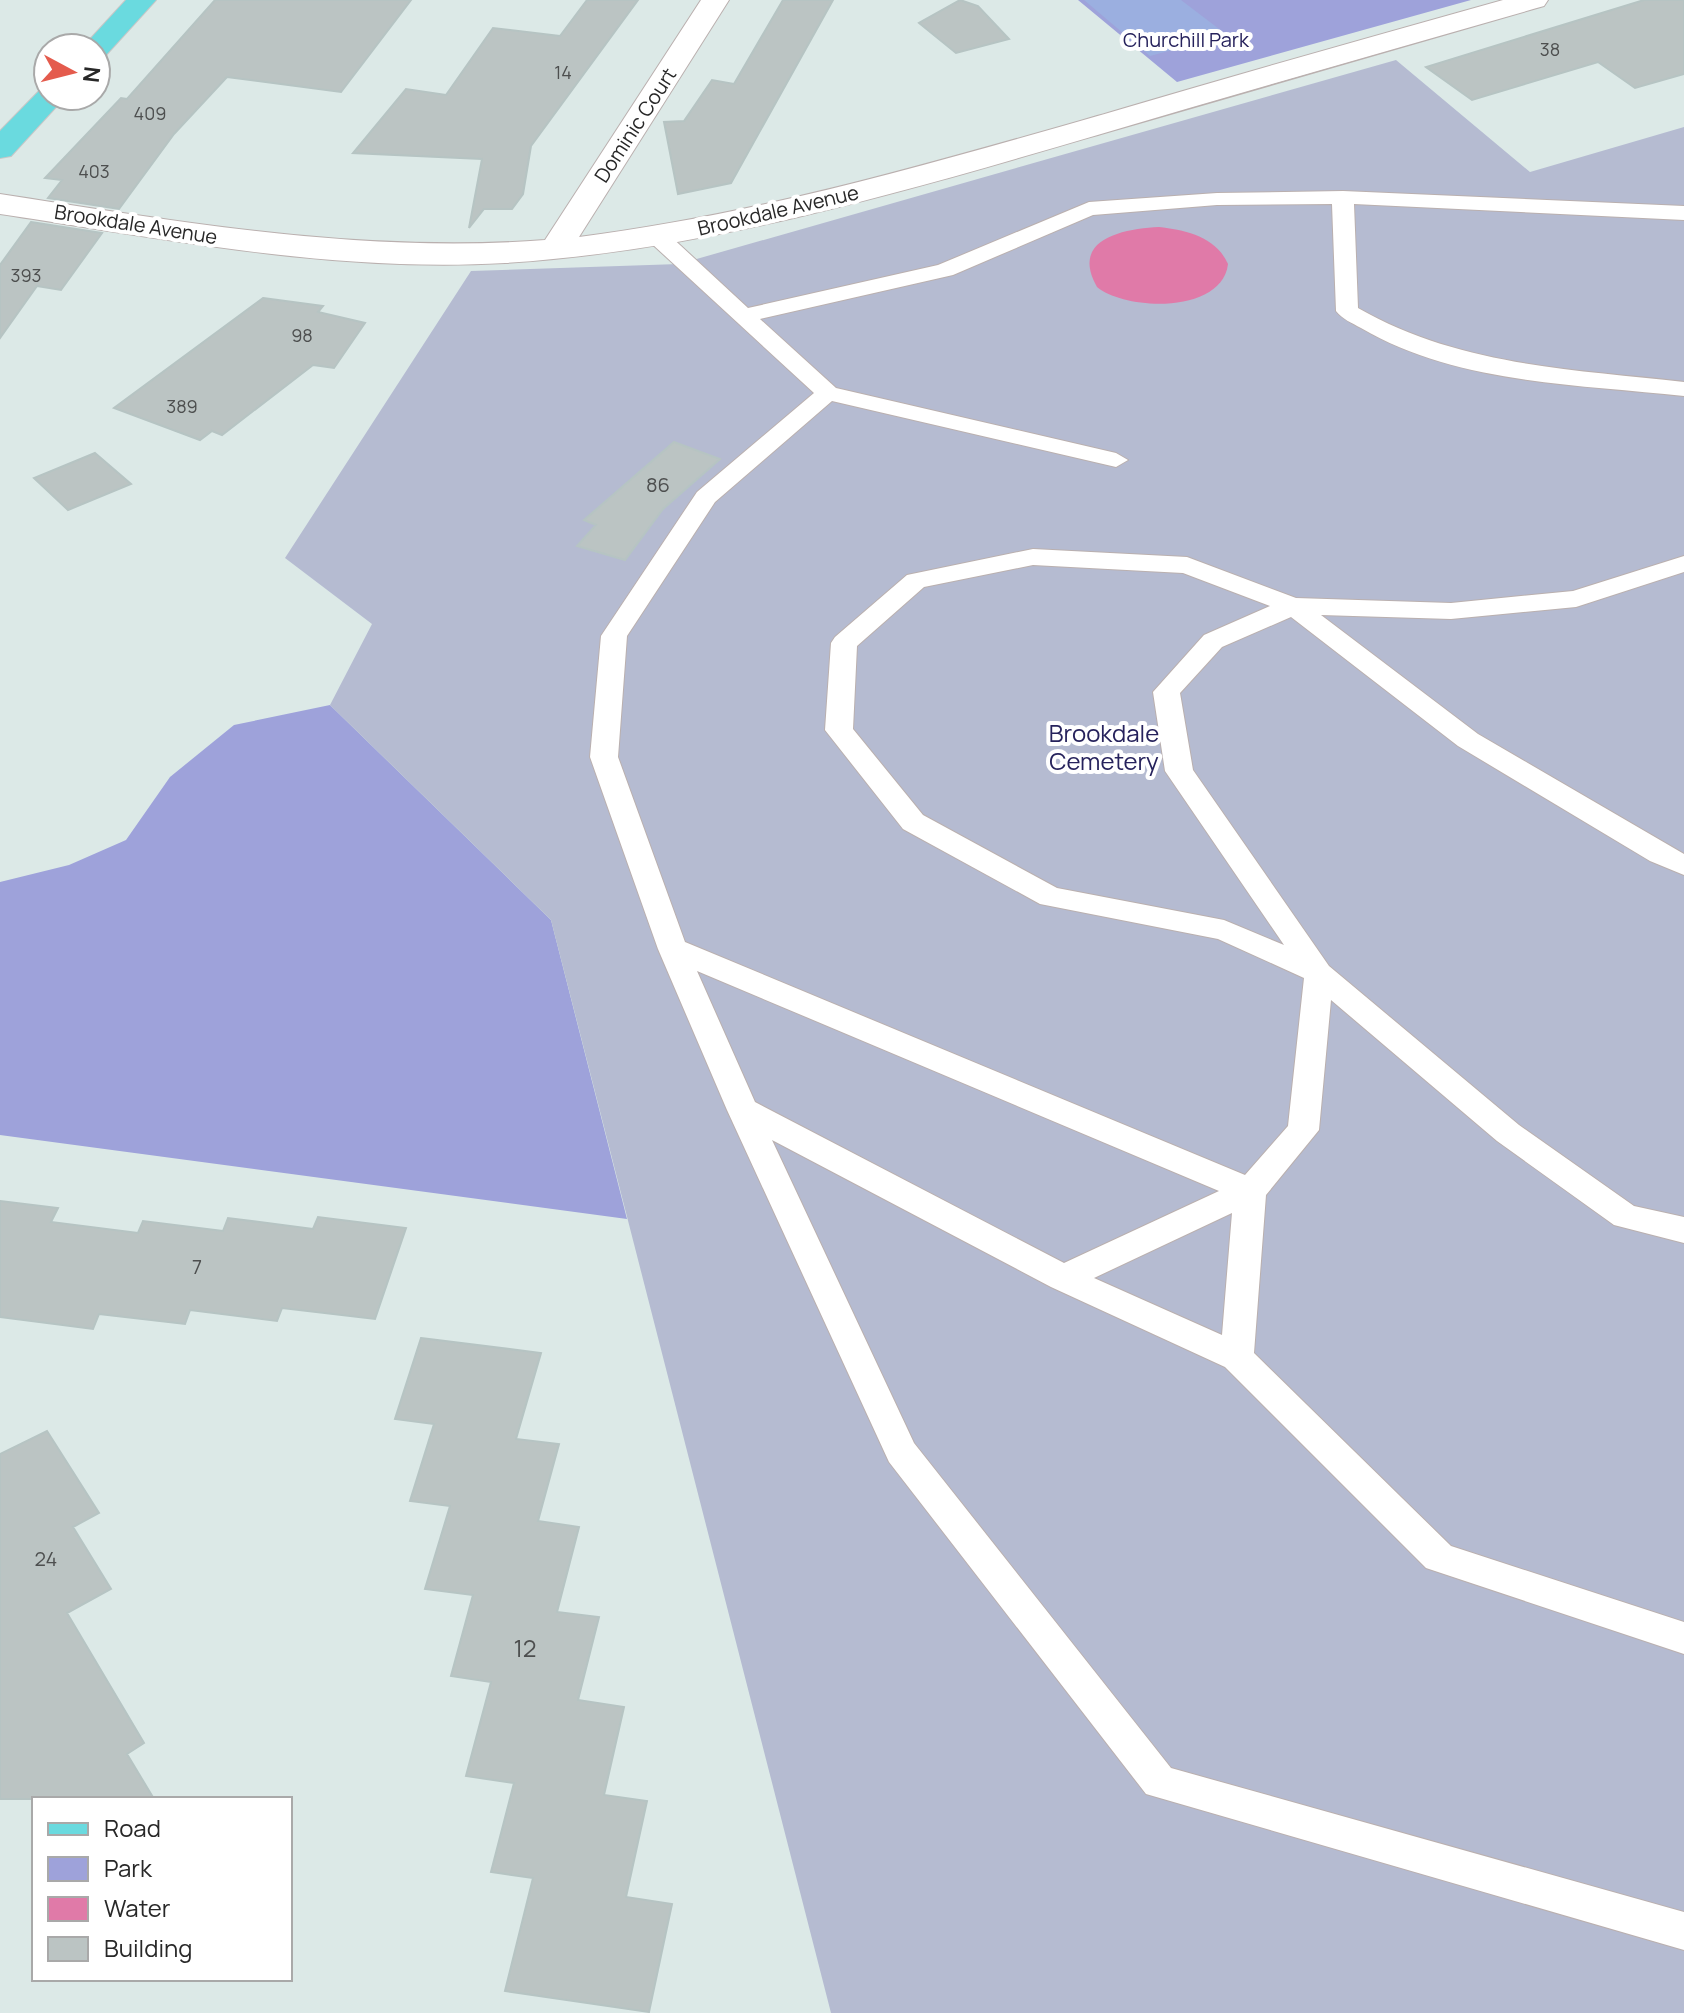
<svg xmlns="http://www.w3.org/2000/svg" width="1684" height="2013" viewBox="0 0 1684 2013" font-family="Manrope,sans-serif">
  <rect width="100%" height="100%" fill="#dce9e7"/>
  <!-- green -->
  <path fill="#9ea2da" d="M1078,0H1471L1177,82Z
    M330,705L551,920L627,1219L0,1135V882L69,865L126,840L170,777L234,725Z"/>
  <!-- cemetery -->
  <path fill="#b5bbd1" d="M1396,60L1530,172L1684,127V2013H831L551,920L330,705L372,624L285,558L471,271L679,264Z"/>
  <!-- pitch -->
  <path fill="#9bafe0" d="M1084,0H1181L1227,35L1150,56Z"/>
  <!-- water -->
  <path fill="#e07aa8" d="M1159,227C1186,230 1216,237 1228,264C1222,314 1126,311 1097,287C1070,239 1122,229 1159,227Z"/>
  <!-- building -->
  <path fill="#bbc4c3" stroke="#b6c4c3" stroke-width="2" d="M215,0H411L341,92L227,77L174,134L119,209L48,198L62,180L45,178L121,98L127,99Z
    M587,0H638L531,146L523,194L512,209H484L469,228L482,159L353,153L406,89L446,95L493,28L560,36Z
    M783,0H833L731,183L678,194L664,122L684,121L712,80L734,84Z
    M960,0L978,6L1009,39L956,53L919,23Z
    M1644,0H1684V74L1635,88L1598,62L1472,100L1426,67Z
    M31,222L102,233L61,290L37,286L0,338V265Z
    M263,298L323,306L318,312L365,323L334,368L313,365L222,435L212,431L200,440L114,408Z
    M674,442L720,459L663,509L625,560L577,546L596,525L584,520Z
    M95,453L131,484L68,510L34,478Z
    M0,1201L58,1208L51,1222L138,1233L143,1221L223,1231L228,1218L313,1229L318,1217L406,1228L375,1319L282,1308L277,1321L190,1310L185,1324L99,1314L93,1329L0,1317Z
    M421,1338L541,1353L516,1439L559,1444L538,1521L579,1527L557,1612L599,1617L578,1700L624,1707L604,1795L647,1801L626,1897L672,1904L649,2012L505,1991L533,1878L491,1872L514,1783L466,1776L491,1682L451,1676L473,1595L425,1589L450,1506L410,1501L434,1424L395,1419Z
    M47,1431L99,1513L73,1527L111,1589L67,1613L144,1743L127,1754L154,1799H0V1454Z"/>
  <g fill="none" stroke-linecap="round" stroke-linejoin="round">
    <!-- service casing -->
    <g stroke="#bab0af" stroke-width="2">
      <path id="service" d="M1343,191L1684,206V220L1354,204L1358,308C1459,366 1571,369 1684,382V396C1577,384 1456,384 1361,328C1352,323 1342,319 1336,311L1332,204L1217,205L1093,215L953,275L760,319L836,388L1116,453L1128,460L1116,467L832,401L715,502L627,636L618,757L685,942L1245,1175L1288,1126L1304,978L1218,939L1040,904L903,829L825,730L831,643L835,637L907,575L1033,549L1187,557L1296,598L1451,603L1573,591L1684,556V572L1576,607L1451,619L1321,615L1478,734L1684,854V875L1650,861L1458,746L1291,617L1222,647L1180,693L1193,770L1329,966L1519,1125L1634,1206L1684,1217V1243L1614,1225L1497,1141L1331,1000L1319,1130L1266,1195L1254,1353L1451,1546L1684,1622V1654L1426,1568L1225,1367L1051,1287L772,1140L914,1443L1171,1768L1684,1912V1950L1146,1794L889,1462L727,1110L658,949L590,757L601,636L697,492L814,393L651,243L648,238L651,233H667L748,308L938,265L1089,202L1217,193ZM1033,565L1183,573L1270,606L1204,635L1153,692L1165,771L1284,945L1224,920L1057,888L923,815L853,729L857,646L924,587ZM697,971L1219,1191L1064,1263L755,1102ZM1232,1213L1222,1335L1094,1278Z"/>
    </g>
    <!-- minor casing -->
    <g stroke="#bab0af" stroke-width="2">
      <path id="minor" d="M701,0H729L579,237C760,214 933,163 1108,113C1239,74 1371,37 1503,0H1548L1544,6C1397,48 1249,90 1101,134C906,191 709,250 505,263C336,273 166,239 0,214V194C181,222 362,254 545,240Z"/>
    </g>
    <!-- primary casing -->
    <g stroke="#c7c7c7" stroke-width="2">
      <path id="primary" d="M126,0H156L106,55L96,58V48H82Z
        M48,88V96H66L11,156L0,158V131L40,90Z"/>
    </g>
    <!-- service -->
    <use href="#service" fill="#fff" fill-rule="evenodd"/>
    <!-- minor -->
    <use href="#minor" fill="#fff" fill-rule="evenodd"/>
    <!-- primary -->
    <use href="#primary" fill="#6adadf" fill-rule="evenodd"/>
  </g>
  <g text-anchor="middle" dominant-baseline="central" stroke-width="8" stroke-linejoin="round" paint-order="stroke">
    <!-- far-number labels -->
    <g font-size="18" fill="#4d4f4f">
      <text x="1550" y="49">38</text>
      <text x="563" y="72">14</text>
      <text x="150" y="113">409</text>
      <text x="94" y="171">403</text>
      <text x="26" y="275">393</text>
      <text x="302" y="335">98</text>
      <text x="182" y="406">389</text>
    </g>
    <!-- far-park labels -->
    <g font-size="20" fill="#26225c" stroke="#fff">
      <text x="1186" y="39">Churchill Park</text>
    </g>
    <!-- far-street labels -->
    <g font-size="20" fill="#282828" stroke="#fff">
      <text transform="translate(635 125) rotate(-57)">Dominic Court</text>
      <text transform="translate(778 210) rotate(-13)">Brookdale Avenue</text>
      <text transform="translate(136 224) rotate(9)">Brookdale Avenue</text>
    </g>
    <!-- number labels -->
    <g font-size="20" fill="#4d4f4f">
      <text x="658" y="484">86</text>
      <text x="197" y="1266">7</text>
      <text x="46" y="1558">24</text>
    </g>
    <!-- park labels -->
    <g font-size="24" fill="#26225c" stroke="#fff">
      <text x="1104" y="732">Brookdale<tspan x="1104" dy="28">Cemetery</tspan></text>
    </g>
    <!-- near-number labels -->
    <g font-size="24" fill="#4d4f4f">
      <text x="525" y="1647">12</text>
    </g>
  </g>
  <!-- legend -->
  <rect x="32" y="1797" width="260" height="184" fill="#ffffff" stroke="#a9a9a9" stroke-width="2"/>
  <rect x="48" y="1823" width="40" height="12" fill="#6adadf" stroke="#a9a9a9" stroke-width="2"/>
  <text x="104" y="1837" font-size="24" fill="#282828">Road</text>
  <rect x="48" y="1857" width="40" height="24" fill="#9ea2da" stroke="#a9a9a9" stroke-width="2"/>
  <text x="104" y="1877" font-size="24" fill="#282828">Park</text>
  <rect x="48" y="1897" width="40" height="24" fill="#e07aa8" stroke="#a9a9a9" stroke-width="2"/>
  <text x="104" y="1917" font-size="24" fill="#282828">Water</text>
  <rect x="48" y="1937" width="40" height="24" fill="#bbc4c3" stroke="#a9a9a9" stroke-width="2"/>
  <text x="104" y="1957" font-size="24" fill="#282828">Building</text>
  <!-- north arrow -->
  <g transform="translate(72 72) rotate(97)"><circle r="38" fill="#ffffff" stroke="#a9a9a9" stroke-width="2"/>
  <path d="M0-6L14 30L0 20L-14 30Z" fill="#e45b4d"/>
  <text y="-12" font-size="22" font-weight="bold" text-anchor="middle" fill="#282828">N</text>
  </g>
</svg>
